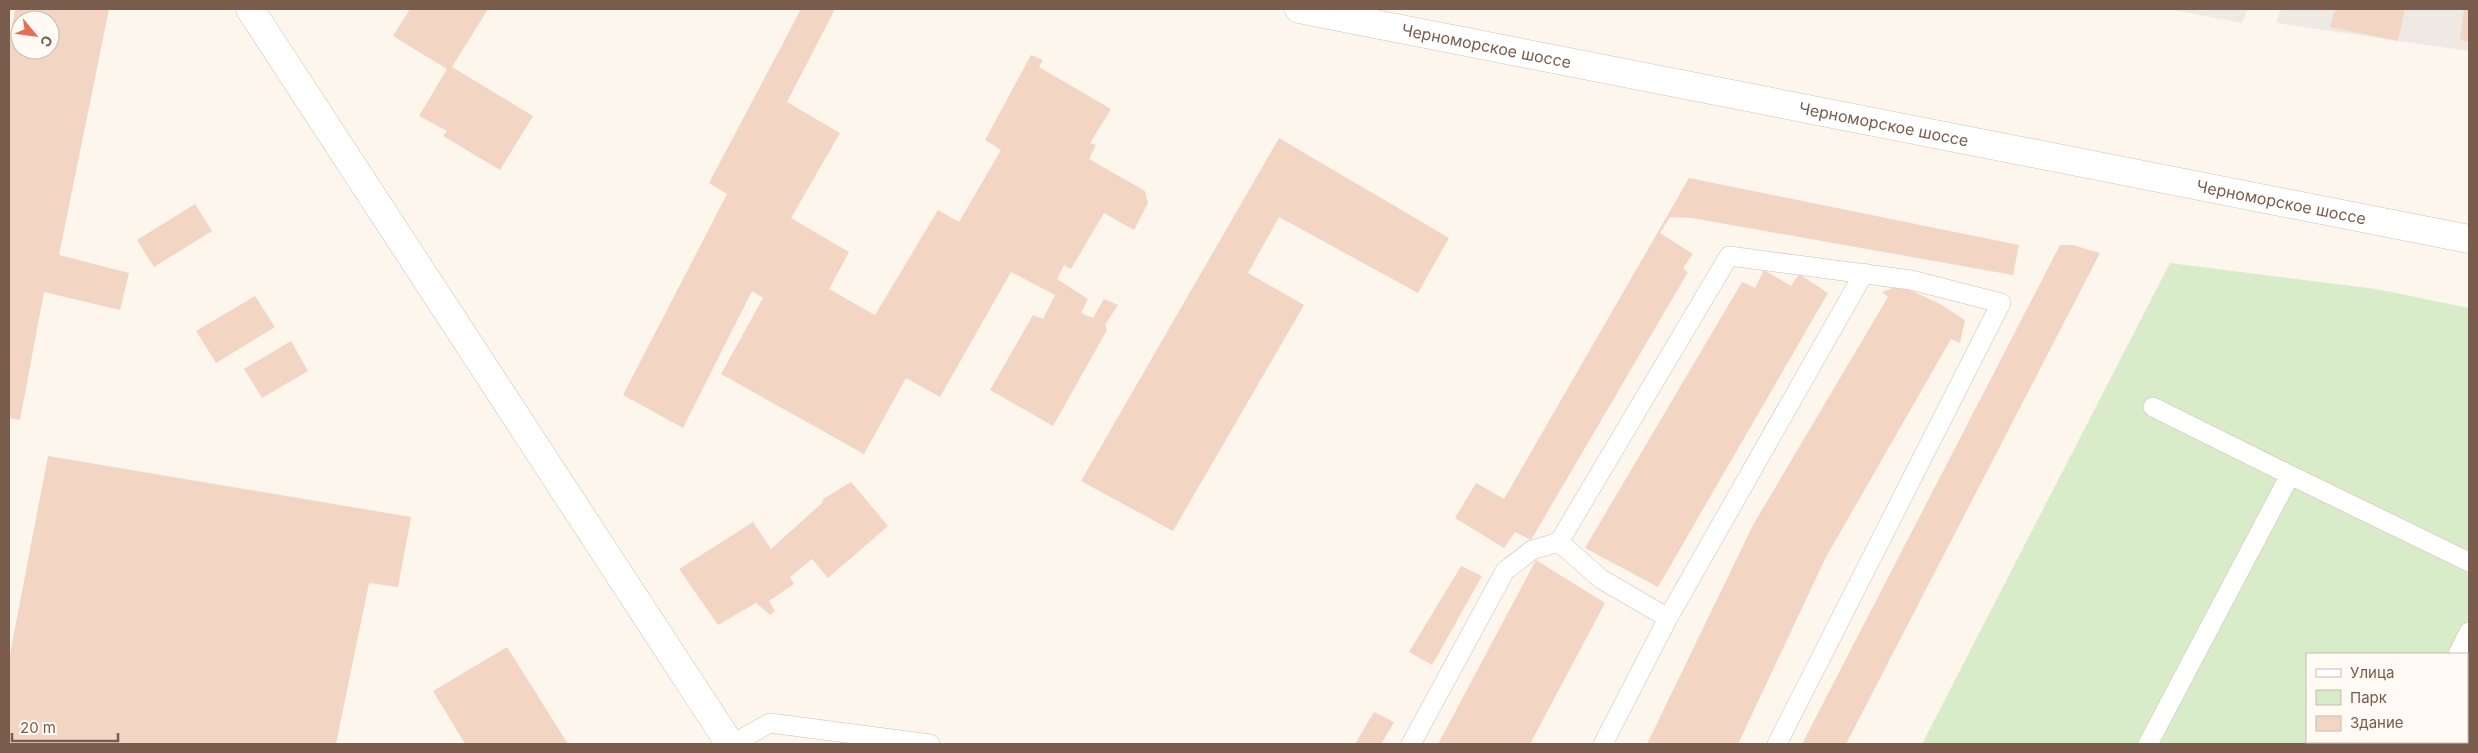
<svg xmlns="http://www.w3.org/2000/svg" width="2478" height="753" viewBox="0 0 2478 753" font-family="Inter,sans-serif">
  <rect width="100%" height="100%" fill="#fdf6ec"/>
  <!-- industrial -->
  <path fill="#efe9e4" d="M2168,9H2248L2242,23Z
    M2281,9H2469V51L2276,23Z"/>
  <!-- green -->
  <path fill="#d8ecc9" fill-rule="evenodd" d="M2170,263L2376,289L2469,308V744H1922ZM2307,654H2467V742H2307Z"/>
  <!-- building -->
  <path fill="#f3d5c3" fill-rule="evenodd" d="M15,9H109L59,255L129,273L120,310L44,292L20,420L9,418V41ZM20,20H50V50H20Z
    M410,9H488L452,67L533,116L500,170L443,136L447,131L419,116L447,69L393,36Z
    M801,9H835L787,102L840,133L791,218L849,252L829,289L875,315L938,210L959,222L1001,150L985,140L1031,55L1043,60L1039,67L1111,109L1090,143L1096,145L1089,159L1145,191L1148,203L1134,230L1104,213L1071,269L1064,265L1057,279L1088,299L1081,313L1093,318L1104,299L1118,305L1105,325L1107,330L1053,426L990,390L1033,315L1043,319L1055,295L1011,272L940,397L906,378L864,454L721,374L763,298L752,291L683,428L623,395L727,194L709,183Z
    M2335,9H2405L2398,41L2330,27Z
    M2464,9H2469V42L2460,40Z
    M1279,138L1449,238L1418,293L1279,217L1248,273L1304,305L1173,531L1081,481Z
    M1689,178L2019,245L2013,275L1692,218L1670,217L1660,233L1693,254L1683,268L1688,272L1531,540L1515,532L1504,548L1455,518L1476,483L1504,499Z
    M195,204L212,231L154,267L137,240Z
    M2060,245H2073L2100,253L1846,744H1802Z
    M1764,270L1791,286L1799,274L1828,293L1658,587L1585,548L1742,282L1755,288Z
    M1895,287L1906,288L1940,304L1965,320L1960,343L1951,339L1826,557L1738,744H1647L1753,525L1888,297L1882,292Z
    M255,296L275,327L216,363L196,331Z
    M291,341L308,371L262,398L244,369Z
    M48,456L411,517L398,587L369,583L336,744H9V659Z
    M851,482L888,526L828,578L812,559L790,577L794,584L769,601L775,611L770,615L756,603L718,625L679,569L753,522L771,549L822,503L823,499Z
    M1536,560L1605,603L1530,744H1438Z
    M1461,566L1482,576L1432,665L1409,652Z
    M507,647L568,744H465L433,691Z
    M1374,712L1394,722L1381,744H1355Z"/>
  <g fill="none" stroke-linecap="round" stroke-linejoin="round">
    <!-- service casing -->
    <g stroke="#d1beb0" stroke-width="20">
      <path id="service" d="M2290,475L2469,562
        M1559,542L1601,579L1668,618
        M2458,654L2469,632
        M732,744L770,723L930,744
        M1411,744L1505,571L1532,550L1559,542L1729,256L1911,280L2001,303L1777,744
        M1603,744L1668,618L1864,273
        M2148,744L2290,475L2153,407
        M2412,744L2413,742"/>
    </g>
    <!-- secondary casing -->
    <g stroke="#d6c0b0" stroke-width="29">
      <g id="secondary">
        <path d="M250,9L730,744"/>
        <path id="s1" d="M1299,9L2469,239"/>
      </g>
    </g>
    <!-- service -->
    <use href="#service" stroke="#fff" stroke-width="19"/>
    <!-- secondary -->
    <use href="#secondary" stroke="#fff" stroke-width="28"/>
  </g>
  <g text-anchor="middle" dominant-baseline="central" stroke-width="4.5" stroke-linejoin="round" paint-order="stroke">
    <!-- street labels -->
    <g font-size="16" fill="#7a5c4d" stroke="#fffaf3">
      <text stroke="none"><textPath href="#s1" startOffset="191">Черноморское шоссе</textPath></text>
      <text stroke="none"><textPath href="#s1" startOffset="596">Черноморское шоссе</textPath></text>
      <text stroke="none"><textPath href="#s1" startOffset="1001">Черноморское шоссе</textPath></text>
    </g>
  </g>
  <!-- border -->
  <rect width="2478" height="753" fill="none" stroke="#7a5c4d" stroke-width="20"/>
  <!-- legend -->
  <rect x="2306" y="653" width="162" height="90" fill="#fffaf3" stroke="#cabbb1"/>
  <rect x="2316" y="669" width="25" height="8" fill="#ffffff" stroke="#cabbb1"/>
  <text x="2350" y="678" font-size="15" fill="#7a5c4d">Улица</text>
  <rect x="2316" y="690" width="25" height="15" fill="#d8ecc9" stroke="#cabbb1"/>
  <text x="2350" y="703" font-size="15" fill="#7a5c4d">Парк</text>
  <rect x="2316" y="716" width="25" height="15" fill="#f3d5c3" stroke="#cabbb1"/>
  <text x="2350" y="728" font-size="15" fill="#7a5c4d">Здание</text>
  <!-- north arrow -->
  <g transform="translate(35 35) rotate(119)"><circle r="24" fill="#fffaf3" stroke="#cabbb1"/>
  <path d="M0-4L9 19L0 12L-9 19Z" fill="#e76f51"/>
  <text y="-8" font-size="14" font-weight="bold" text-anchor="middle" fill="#7a5c4d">С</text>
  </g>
  <!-- scale -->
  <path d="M12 733v8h106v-8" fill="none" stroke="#7a5c4d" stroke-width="2.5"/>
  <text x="20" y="733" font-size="15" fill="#7a5c4d" stroke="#fffaf3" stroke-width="4" paint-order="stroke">20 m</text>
</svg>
